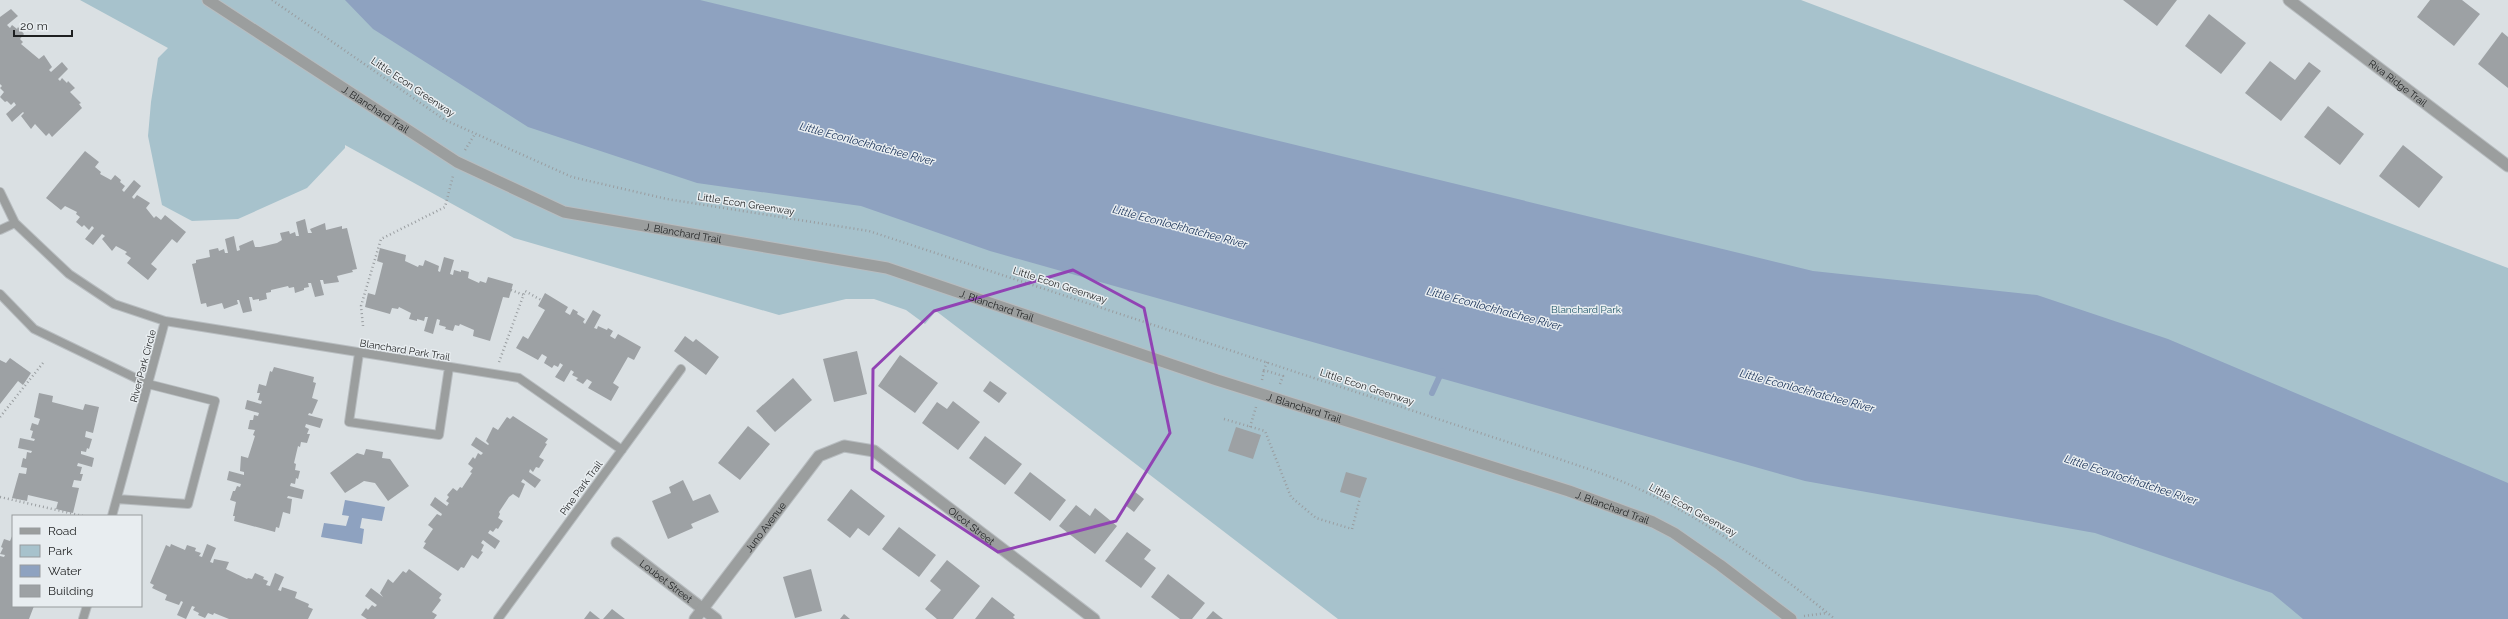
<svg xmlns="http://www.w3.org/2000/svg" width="2508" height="619" viewBox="0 0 2508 619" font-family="Raleway,sans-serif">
  <rect width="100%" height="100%" fill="#dae0e3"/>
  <!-- green -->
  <path fill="#a7c2cc" d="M80,0H1801L2508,268V619H1338L936,311L925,324L906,310L874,299H846L779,315L514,238L345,145V148L307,188L238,219L192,221L162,205L148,136L151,102L158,58L168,48Z"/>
  <!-- water -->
  <path fill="#8ea2c0" d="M345,0H700L1813,271L2037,295L2168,339L2508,483V619H2303L2272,593L2095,533L1805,481L990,251L861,206L697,183L528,127L373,29Z
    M345,500L385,507L382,521L362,518L360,528L364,529L362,544L321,537L324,523L346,526L349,516L342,515Z"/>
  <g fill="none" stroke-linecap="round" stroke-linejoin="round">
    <!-- stream -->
    <path stroke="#8ea2c0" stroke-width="6" d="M1432,393L1442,371"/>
  </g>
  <!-- building -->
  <path fill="#9da1a4" d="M2123,0H2177L2157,26Z
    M2430,0H2462L2480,14L2454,46L2417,17Z
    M11,9L18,16L7,25L10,28L12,25L17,29L18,27L24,34L20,39L23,42L21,44L39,59L44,55L52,67L49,70L51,72L62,62L68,69L58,79L60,81L62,78L67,83L68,81L75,88L70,92L81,103L79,104L82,108L52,137L49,133L46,136L35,124L31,129L21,116L24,113L23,112L12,122L6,114L16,105L14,102L11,105L7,101L5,102L0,97L4,92L0,88L2,86L0,84V17Z
    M2209,14L2246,43L2221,74L2185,46Z
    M2502,32L2508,37V88L2478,64Z
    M2270,61L2295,80L2309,62L2321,71L2281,121L2245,93Z
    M2328,106L2364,134L2340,165L2304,137Z
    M2403,145L2443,177L2419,208L2379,176Z
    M85,151L99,162L95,167L101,172L100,174L111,180L115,175L121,180L120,182L125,186L122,190L124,192L134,180L141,186L132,197L134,199L137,195L150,203L146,208L154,218L156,216L161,220L165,215L186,232L177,243L172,239L151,264L157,269L148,280L127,263L131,258L125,254L127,252L116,246L112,251L102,239L105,236L102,234L93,245L85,239L94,228L92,226L89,230L84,225L82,227L76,222L80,217L76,214L77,212L65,206L61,210L46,198Z
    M305,219L308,233H312L310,229L325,223L326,230L342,226V229L347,228L357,269L352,270L353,272L337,276L339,282L324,284L323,280H320L324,295L315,297L311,283H308L309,287L304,288V290L295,293L294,287L289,288L288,286L271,290V292L266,293L267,299L259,301V299L253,300L252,297H249L252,311L243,313L239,300H237L238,304L224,309L222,303L207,307L206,303L201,304L192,264L196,263V260L210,257L209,250L218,248L219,251L224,249L225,253H228L225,239L234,236L237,251L240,250L239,246L253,240L255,247H260L277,243L282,240L280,233L289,231L290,234L295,232L296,236H299L296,222Z
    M380,248L406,255L405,261L418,267L419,265L423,266L425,260L439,266L438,271L440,272L444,257L454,260L450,274L453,275L454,270L461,272V270L469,272L468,278L479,283L480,281L486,283L488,277L513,284L509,298L503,297L490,341L473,336L474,330L460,324L459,326L455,325L453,331L445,329L446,327L439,325L440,320L437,319L433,334L424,331L428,317H425L424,321L417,319V321L409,319L411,313L399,307L398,309L392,308L390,314L365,307L368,293L375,295L383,263L377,261Z
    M545,293L568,307L565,312L570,315L573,309L578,312L577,314L585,319L583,322L585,324L593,310L601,315L594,328L597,329L598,326L607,330L608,328L613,331L610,336L615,339L618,334L641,347L634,360L628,357L613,383L619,387L611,401L588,388L592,382L587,379L583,384L576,380L578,378L572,375L574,372L571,370L564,382L555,377L563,365L560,363L558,367L554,365L552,368L544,363L547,357L542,354L538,360L516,348L523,336L528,339L545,310L538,306Z
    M685,336L693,342L696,339L719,357L706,375L674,351Z
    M857,351L867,394L834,402L823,359Z
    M900,355L938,383L915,413L878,386Z
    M10,358L31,373L23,385L18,381L0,404V360L6,363Z
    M274,367L314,377L313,382L316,383L312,398L318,400L312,414L309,413L308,415L323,419L320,428L306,424L305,427L309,429L307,434H310L307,443L301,442L300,447L298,446L294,463L296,464L295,470L300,471L298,479L296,478L295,484L291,483L290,486L304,490L302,499L288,496L287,498L292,499L290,514L283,512L279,528L276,527L275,532L234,521L235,516H233L236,502L230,500L233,491H235L237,486L240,487L241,484L227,480L229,471L244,475V472L240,471L241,456L248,458L255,436L253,435L255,430L248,429L250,420H253L254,415L258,416L259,413L245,409L247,400L261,404L262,401L258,400L260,393H257L259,384L266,386L270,371L272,372Z
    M793,378L812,400L775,432L756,411Z
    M990,381L1007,393L999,403L983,391Z
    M39,393L53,396L52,402L83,410L85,404L99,407L93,433L86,431L85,437L92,439L89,449L87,448L86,452L81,451V454L94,458L92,467L78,463L77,466L82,467L80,474H83L81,481L74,480L72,487L79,488L73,513L56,509L58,502L28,495L27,501L12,498L19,473L26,474L27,468L21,467L23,458L26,459L27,452L31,453L32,451L18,448L20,438L34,441L35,439L31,438L33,431L30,430L32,423L38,425L40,419L34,417Z
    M953,401L980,422L958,450L922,423L937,402L947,409Z
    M513,416L548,439L545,443L547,444L539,457L544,460L539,468L536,467L533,472L530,469L529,472L541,480L535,488L523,479L521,482L525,484L519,498L513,494L509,497L499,512L500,514L498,518L503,521L498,529L496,528L493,532L490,530L488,533L500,541L495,549L483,540L481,543L484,545L481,551L483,552L478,559L472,555L464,568L461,567L458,571L423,548L426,543L424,542L433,529L428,525L437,514L441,516L442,514L430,505L435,497L447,506L449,503L446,501L449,497L447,495L453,488L457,491L460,487L462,488L472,473L470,472L473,468L468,464L473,457L475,459L478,453L481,455L483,453L471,445L476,437L488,445L489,444L486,441L493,427L498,430L507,417L510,419Z
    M748,426L770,444L740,480L718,463Z
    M1236,427L1261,435L1253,459L1228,451Z
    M985,436L1022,464L1005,485L969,458Z
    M366,449L383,452L382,458L390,459L409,486L388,501L375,483L364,481L345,493L330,473L357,453L364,455Z
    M1030,472L1066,500L1050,521L1014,493Z
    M1346,472L1367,478L1360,498L1340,492Z
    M683,480L693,501L710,494L719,512L691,524L693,528L668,539L652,501L671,493L669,487Z
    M851,489L885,516L869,536L858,528L850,538L827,520Z
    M1135,492L1144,499L1134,512L1125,505Z
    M1076,505L1090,516L1095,508L1117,526L1095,554L1059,526Z
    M899,527L936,555L919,577L882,549Z
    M1127,532L1151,550L1144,559L1156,568L1141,588L1105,561Z
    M13,534V606H34L29,619H0V556L4,557L5,555L0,554L3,548L1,547L4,539L10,541Z
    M171,544L185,550L187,545L196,548L195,551L201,553L199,556L202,557L207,544L216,548L210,562L213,563L214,559L229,562L226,569L247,579L248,578L252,579L255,573L264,577L263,579L268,581L266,585L270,586L275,573L284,577L278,590L281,591L282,587L297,592L295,598L309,604L308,607L313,609L308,619H229L214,613L213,615L208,613L205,618L198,615L199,613L193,610L195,607L192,606L186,619L177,615L183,602L181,601L179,605L165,600L167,595L152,588L154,585L150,583L166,545L170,547Z
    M947,560L980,586L953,619H937L925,609L941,590L930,581Z
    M409,569L442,594L439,598L441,600L432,612L437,615L434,619H367L361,615L366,608L368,610L372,605L375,607L377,605L365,596L371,588L383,597L380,593L388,579L393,583L403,571L406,573Z
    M811,569L822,611L795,618L783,577Z
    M1168,574L1205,603L1192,619H1180L1151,597Z
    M992,597L1015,615L1013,617L1015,619H975Z
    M612,609L625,619H603Z
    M590,611L600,619H584Z
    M1213,611L1223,619H1206Z
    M844,614L850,619H840Z"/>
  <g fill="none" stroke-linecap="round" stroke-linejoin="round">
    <!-- service casing -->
    <g stroke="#b8bdc0" stroke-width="10">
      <path id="service" d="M0,192L15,223
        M0,230L15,223L69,274L114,304L165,321L519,378L622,450
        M0,294L34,329L148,384L215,401L188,504L117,499
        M359,353L349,422L439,435L449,367
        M112,516L165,321
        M83,619L87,606
        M498,619L681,369"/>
    </g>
    <!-- minor casing -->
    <g stroke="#b8bdc0" stroke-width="13">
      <g id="minor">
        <path id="s1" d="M208,0L457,162L564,212L887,268L1217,380L1569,491L1653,522L1674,533L1720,565L1791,619"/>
        <path id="s2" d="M2289,0L2508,166"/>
        <path id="s3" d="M617,543L716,619"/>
        <path id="s4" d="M695,619L819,456L844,446L874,451L1094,619"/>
      </g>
    </g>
    <!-- path -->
    <path stroke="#999da0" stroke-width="2.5" stroke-dasharray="1 3" stroke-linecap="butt" d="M272,0L445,120L572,177L667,199L869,231L1562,460C1588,469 1614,477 1639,489C1711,522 1773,569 1835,619
      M465,150L475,134
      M511,290L524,295
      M363,326L361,306L381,239L445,207L453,176
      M499,362L525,291L541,300
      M1267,362L1264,370L1283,376L1280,384
      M1262,380L1264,370
      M0,417L43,363
      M1224,419L1265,431L1291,497L1316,518L1352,529L1360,498
      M1250,427L1256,407
      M0,497L83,516
      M1804,616L1827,613"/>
    <!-- service -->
    <use href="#service" stroke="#9b9e9e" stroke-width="8"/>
    <!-- minor -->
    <use href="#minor" stroke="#9b9e9e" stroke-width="11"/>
  </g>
  <!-- marked area -->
  <path fill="none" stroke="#9143b4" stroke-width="3" stroke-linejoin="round" d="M1073,270L1144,308L1170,433L1116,521L998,552L872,469L873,369L934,311Z"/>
  <g text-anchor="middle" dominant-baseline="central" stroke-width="3" stroke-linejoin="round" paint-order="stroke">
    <!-- street labels -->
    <g font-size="10" fill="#1e2021" stroke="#e8edf0">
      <text stroke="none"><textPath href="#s2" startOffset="137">Riva Ridge Trail</textPath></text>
      <text transform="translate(413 87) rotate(34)">Little Econ Greenway</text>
      <text stroke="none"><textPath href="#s1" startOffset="200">J. Blanchard Trail</textPath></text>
      <text transform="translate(746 204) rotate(9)">Little Econ Greenway</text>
      <text stroke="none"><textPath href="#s1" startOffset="536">J. Blanchard Trail</textPath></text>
      <text transform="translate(1060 285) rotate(18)">Little Econ Greenway</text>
      <text stroke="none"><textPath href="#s1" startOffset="859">J. Blanchard Trail</textPath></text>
      <text transform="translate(405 350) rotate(9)">Blanchard Park Trail</text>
      <text transform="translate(143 366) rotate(-75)">River Park Circle</text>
      <text transform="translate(1367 387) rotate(18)">Little Econ Greenway</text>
      <text stroke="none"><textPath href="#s1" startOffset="1183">J. Blanchard Trail</textPath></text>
      <text transform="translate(581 488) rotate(-54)">Pine Park Trail</text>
      <text stroke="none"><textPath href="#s1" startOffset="1507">J. Blanchard Trail</textPath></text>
      <text transform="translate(1693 510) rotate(29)">Little Econ Greenway</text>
      <text stroke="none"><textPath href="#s4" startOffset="385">Olcot Street</textPath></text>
      <text stroke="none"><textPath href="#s4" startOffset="116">Juno Avenue</textPath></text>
      <text stroke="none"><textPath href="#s3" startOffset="62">Loubet Street</textPath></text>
    </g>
    <!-- park labels -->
    <g font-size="10" fill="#1c5466" stroke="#e8edf0">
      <text x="1586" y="309">Blanchard Park</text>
    </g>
    <!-- water labels -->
    <g font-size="11" font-style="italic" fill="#102a52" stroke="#e8edf0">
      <text transform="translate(867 144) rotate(15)">Little Econlockhatchee River</text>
      <text transform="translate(1180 227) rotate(15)">Little Econlockhatchee River</text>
      <text transform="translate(1494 309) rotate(15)">Little Econlockhatchee River</text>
      <text transform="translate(1807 391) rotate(15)">Little Econlockhatchee River</text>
      <text transform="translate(2131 480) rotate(18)">Little Econlockhatchee River</text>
    </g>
  </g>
  <!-- legend -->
  <rect x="12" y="515" width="130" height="92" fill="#e8edf0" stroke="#979b9d"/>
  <rect x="20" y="528" width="20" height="6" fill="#9b9e9e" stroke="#979b9d"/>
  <text x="48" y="535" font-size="12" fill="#1e2021">Road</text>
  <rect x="20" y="545" width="20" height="12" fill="#a7c2cc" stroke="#979b9d"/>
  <text x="48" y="555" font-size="12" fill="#1e2021">Park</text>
  <rect x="20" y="565" width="20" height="12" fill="#8ea2c0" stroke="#979b9d"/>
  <text x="48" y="575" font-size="12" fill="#1e2021">Water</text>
  <rect x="20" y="585" width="20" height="12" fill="#9da1a4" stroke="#979b9d"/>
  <text x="48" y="595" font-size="12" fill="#1e2021">Building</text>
  <!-- scale -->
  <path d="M14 30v6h58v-6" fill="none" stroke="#1e2021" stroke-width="2"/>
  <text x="20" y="30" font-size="12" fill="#1e2021" stroke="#e8edf0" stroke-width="3" paint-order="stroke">20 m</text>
</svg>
